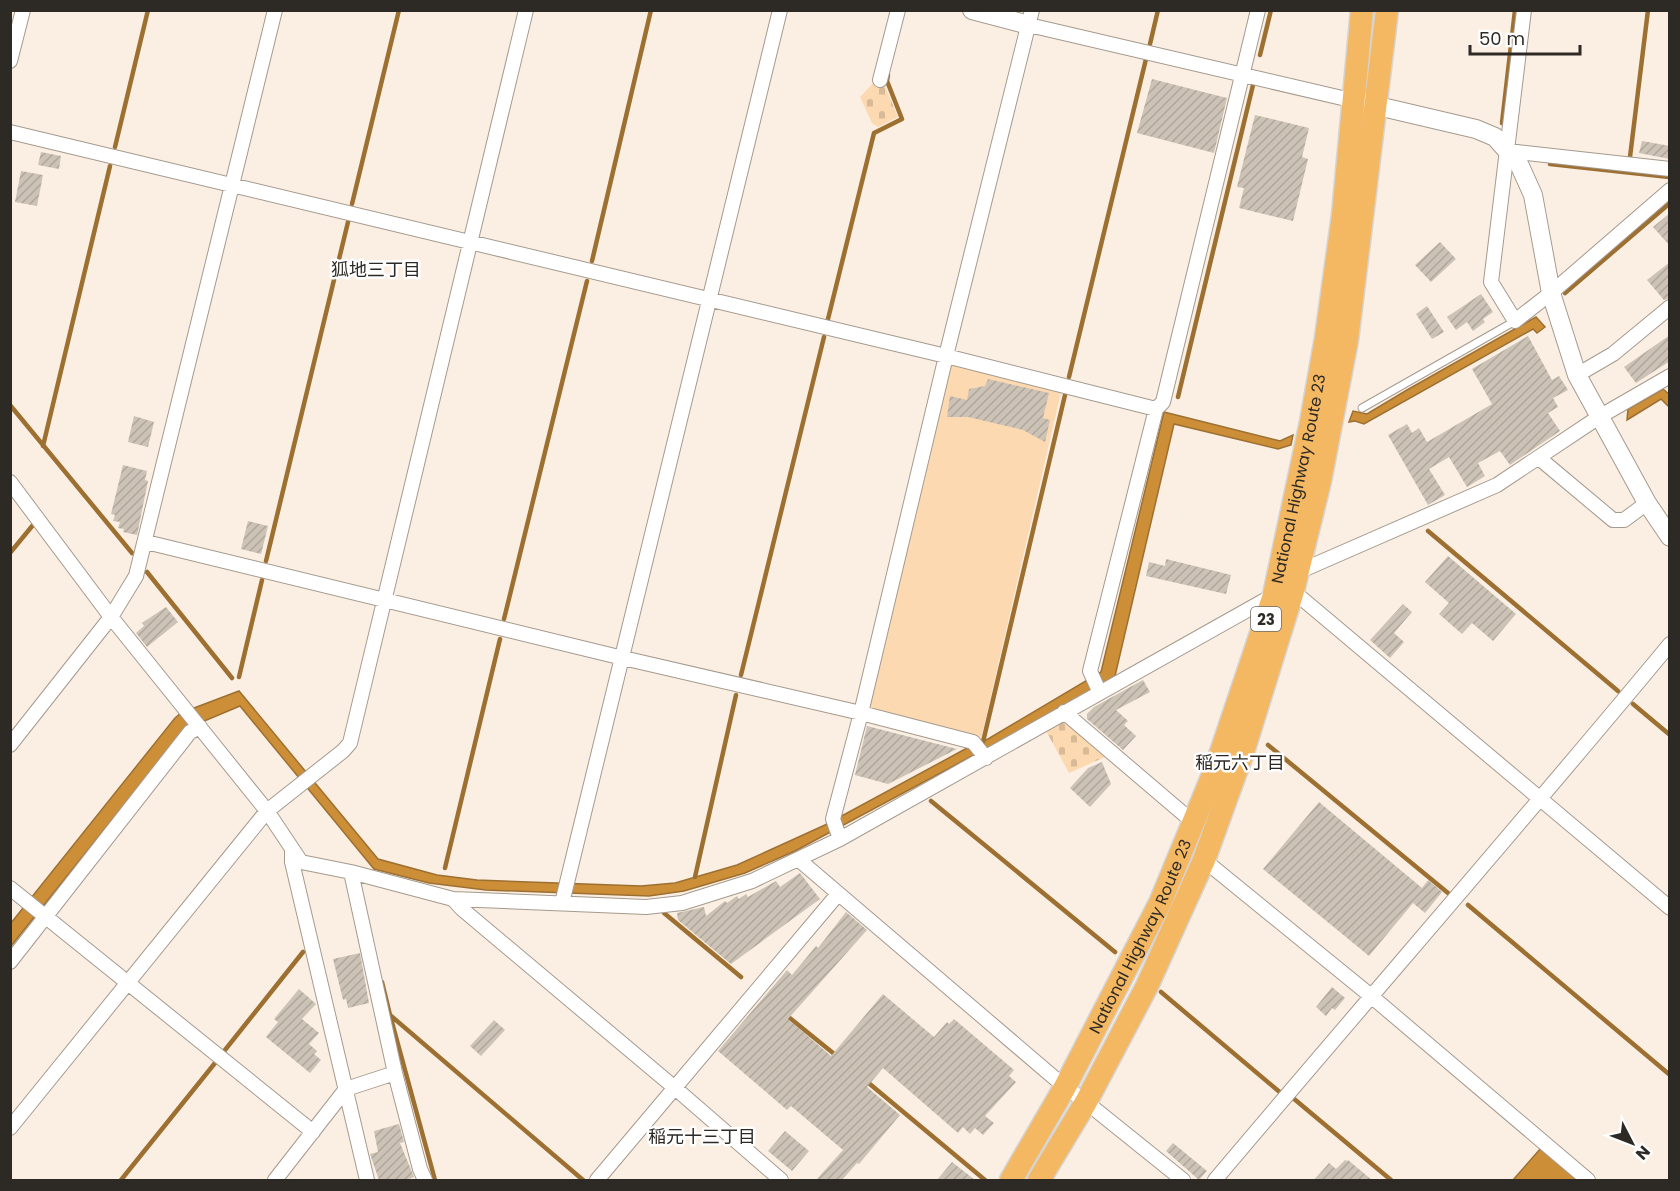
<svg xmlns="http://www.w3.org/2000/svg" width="1680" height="1191" viewBox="0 0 1680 1191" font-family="Poppins,'Noto Sans JP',sans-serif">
  <defs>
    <pattern id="cemetery-stones" width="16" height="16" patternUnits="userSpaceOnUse" patternTransform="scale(1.5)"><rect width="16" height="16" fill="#fcd9b0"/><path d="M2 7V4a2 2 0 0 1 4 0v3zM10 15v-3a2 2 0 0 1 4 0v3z" fill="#d8ba97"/></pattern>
    <pattern id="building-hatch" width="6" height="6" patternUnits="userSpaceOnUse" patternTransform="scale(1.5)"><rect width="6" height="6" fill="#cdc2b6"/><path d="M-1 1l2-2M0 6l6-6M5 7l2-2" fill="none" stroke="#b0a79c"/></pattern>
  </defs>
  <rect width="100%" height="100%" fill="#faefe2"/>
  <!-- cemetery -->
  <path fill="url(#cemetery-stones)" d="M876,80L884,84L898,117L878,127L872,123L860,97Z
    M1063,719L1105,757L1069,773L1045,729Z"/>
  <!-- pitch -->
  <path fill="#fcd9b0" d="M953,365L1061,392L981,739L977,735L871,709L867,703L949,369Z"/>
  <!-- water -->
  <path fill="#cd8e38" stroke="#9d7032" stroke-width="1.5" d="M1536,317L1545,327L1537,333L1533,329L1364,424L1355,421L1349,422L1353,411L1367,414L1407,390Z
    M1663,389L1669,394V407L1661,399L1627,420L1628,409Z
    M1164,412L1280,441L1293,435L1291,445L1278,449L1174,424L1115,676L990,751L974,755L795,851L745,873L684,891L649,896L486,890L429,883L374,869L240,706L185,729L11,946V923L175,718L181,713L239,691L378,859L437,875L477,880L641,886L675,883L713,872L737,865L825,825L969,747L988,739L1101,672Z
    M1541,1148L1579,1180H1513Z"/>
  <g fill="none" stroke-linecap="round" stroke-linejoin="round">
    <!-- stream -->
    <path stroke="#9d7032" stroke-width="4.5" d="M1150,44L1158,10
      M1260,55L1271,10
      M1502,123L1515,10
      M115,147L148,10
      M1630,157L1648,10
      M1550,164L1669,177
      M352,204L399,10
      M592,261L651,10
      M1565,293L1670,203
      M828,319L874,133L902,119L887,81L888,75
      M1069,377L1146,59
      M1178,397L1253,85
      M10,405L132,553
      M43,446L110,166
      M1428,531L1618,691
      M10,553L33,525
      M266,561L348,222
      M147,572L232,678
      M504,619L587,281
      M741,675L824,337
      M239,677L262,580
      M1633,704L1670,735
      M983,742L1065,395
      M1268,745L1448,893
      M931,801L1115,952
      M445,868L500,639
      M695,877L736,695
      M1468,905L1670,1075
      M664,913L741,977
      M382,982L390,1015L583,1180
      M1161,992L1282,1094
      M390,1015L435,1180
      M786,1015L838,1057
      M225,1050L303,952
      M865,1080L985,1180
      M1293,1098L1391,1180
      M121,1180L215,1063"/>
  </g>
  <!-- building -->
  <path fill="url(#building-hatch)" d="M1152,79L1227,98L1214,153L1137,133Z
    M1255,115L1309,128L1302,157L1308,159L1293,221L1239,208L1244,188L1237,187Z
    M1642,141L1670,146V159L1639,153Z
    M41,152L61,156L59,169L38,165Z
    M21,171L43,175L37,206L15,202Z
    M1670,213V246L1653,227Z
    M1440,242L1456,259L1431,282L1415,265Z
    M1670,262V298L1664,300L1647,280Z
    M1481,294L1493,312L1483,319L1485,322L1473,331L1467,322L1456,330L1447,317Z
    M1427,306L1444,332L1432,339L1416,314Z
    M1670,335V361L1636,383L1624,367Z
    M1528,336L1552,380L1559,376L1568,390L1553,398L1558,407L1548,413L1560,431L1510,465L1500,451L1478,463L1485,476L1467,487L1449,457L1429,469L1445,495L1428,505L1388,435L1407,424L1412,433L1419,428L1427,442L1492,404L1472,369Z
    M988,379L1049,393L1043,418L1050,420L1045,442L1023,430L968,417H947L950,396L967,400L969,389L985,386Z
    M134,416L154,422L148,447L128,442Z
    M123,465L147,471L145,480L148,481L137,535L123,532L124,529L118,528L120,522L113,521L115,515L111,514Z
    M248,521L268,526L261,554L241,549Z
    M1448,556L1516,614L1493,641L1472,623L1462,634L1439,614L1449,603L1425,582Z
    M1166,559L1231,575L1226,594L1146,576L1149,562L1165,566Z
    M1403,604L1412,612L1394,633L1404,642L1390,658L1370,640Z
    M166,607L178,622L147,647L136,633L144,626L142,623Z
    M1143,680L1150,692L1116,710L1128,721L1124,725L1136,736L1123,750L1087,719V714L1094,707Z
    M867,726L957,749L888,784L855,775Z
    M1102,762L1111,784L1090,807L1070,788L1088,768Z
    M1319,802L1422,888L1428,880L1442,892L1425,913L1413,903L1369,956L1263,869Z
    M800,873L820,899L731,964L678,920L677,913L704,907L706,916L725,901L727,903L737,896L739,899L746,894L748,897L776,881L780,887Z
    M846,912L867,930L788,1019L831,1056L883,994L934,1037L947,1022L949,1024L954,1019L1014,1070L1009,1076L1016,1082L985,1116L994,1123L983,1135L975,1128L970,1134L963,1127L958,1133L883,1068L867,1087L900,1115L859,1164L857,1163L842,1180H816L843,1150L791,1106L787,1110L718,1051L787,970L792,975L816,946L818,948Z
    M360,953L369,1003L348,1008L346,999L343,1000L333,959Z
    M1332,987L1345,998L1335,1010L1332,1008L1326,1016L1316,1007Z
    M299,989L316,1004L302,1019L319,1033L309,1044L317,1051L314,1054L321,1060L310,1073L266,1037L278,1022L274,1019Z
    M494,1020L505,1030L481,1056L470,1046Z
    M399,1124L404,1142L400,1143L414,1177L406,1180H379L370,1154L378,1152L374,1131Z
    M785,1131L809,1151L792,1171L768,1151Z
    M1173,1143L1207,1171L1199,1180L1166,1151Z
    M1345,1160L1347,1161L1348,1160L1372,1180H1314L1329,1163L1336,1169Z
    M952,1162L975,1180H937Z"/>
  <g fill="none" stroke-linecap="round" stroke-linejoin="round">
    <!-- service casing -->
    <g stroke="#a59a8e" stroke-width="9">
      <path id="service" d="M1362,408L1515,321"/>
    </g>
    <!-- minor casing -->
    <g stroke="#a59a8e" stroke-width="16">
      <path id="minor" d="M1524,10L1491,282L1515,321L1551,293L1670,190
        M1029,25L1355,101
        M10,61L23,10
        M880,80L898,10
        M10,132L946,356L1156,409
        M1508,151L1670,169
        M1577,375L1613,354L1670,307
        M1539,458L1613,520H1624L1647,503
        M10,482L111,617L267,811L301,862L351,872L453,899L646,907L682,903L752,881L840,839L1274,595
        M146,542L623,658L861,713L973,742L986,758
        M1298,572L1497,485L1599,417L1670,376
        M1293,591L1670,908
        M1099,691L1090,671L1156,409L1163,402L1258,10
        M1064,712L1193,822
        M10,745L111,617L136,576L275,10
        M840,839L833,819L861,713L946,356L1032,10
        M292,849V862L367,1180
        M798,859L1065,1087L1086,1102L1183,1180
        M1204,860L1371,996L1588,1180
        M351,872L395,1073L420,1169L425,1180
        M10,888L313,1132
        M453,899L462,909L675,1088L781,1180
        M562,903L780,10
        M10,962L190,732L200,727
        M10,1128L267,811L343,751L350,743L526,10
        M275,1180L346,1089L395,1073
        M597,1180L838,894
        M1215,1180C1366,1001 1520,825 1670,644"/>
    </g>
    <!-- tertiary casing -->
    <g stroke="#a59a8e" stroke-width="20">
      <path id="tertiary" d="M972,10L1029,25
        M1365,103L1476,129L1495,137L1519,164L1533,195L1551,293L1577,375L1647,503L1670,537"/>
    </g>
    <!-- trunk casing -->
    <g stroke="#d5d4d3" stroke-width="25">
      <g id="trunk">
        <path id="s1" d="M1011,1180L1065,1087L1160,903L1215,770L1274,595L1311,422L1326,338L1343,215L1362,10"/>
        <path d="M1039,1180L1086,1102L1147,986L1204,860L1243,752L1293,591L1320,481L1347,340L1387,10"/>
      </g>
    </g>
    <!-- service -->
    <use href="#service" stroke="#fff" stroke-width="7"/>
    <!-- minor -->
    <use href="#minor" stroke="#fff" stroke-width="14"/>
    <!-- tertiary -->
    <use href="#tertiary" stroke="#fff" stroke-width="18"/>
    <!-- trunk -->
    <use href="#trunk" stroke="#f4b863" stroke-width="22"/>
  </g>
  <g text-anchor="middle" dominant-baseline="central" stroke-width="5" stroke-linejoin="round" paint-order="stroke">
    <!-- shield labels -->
    <rect fill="#fefefe" stroke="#6c6965" stroke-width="1.5" x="1251" y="607" width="30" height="24" rx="4.5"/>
    <g font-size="15" font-weight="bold" fill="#2d2924">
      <text x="1266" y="619">23</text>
    </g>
    <!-- street labels -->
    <g font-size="16" fill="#2d2924" stroke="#fefefe">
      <text stroke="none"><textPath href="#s1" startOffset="762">National Highway Route 23</textPath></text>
      <text stroke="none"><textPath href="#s1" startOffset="276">National Highway Route 23</textPath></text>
    </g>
    <!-- neighbourhood labels -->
    <g font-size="18" fill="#2d2924" stroke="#fefefe">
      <text x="376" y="269">狐地三丁目</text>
      <text x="1240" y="762">稲元六丁目</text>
      <text x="702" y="1136">稲元十三丁目</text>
    </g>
  </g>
  <!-- border -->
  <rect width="1680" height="1191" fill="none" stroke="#2d2924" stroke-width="24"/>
  <!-- north arrow -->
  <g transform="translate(1632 1143) rotate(132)" stroke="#fefefe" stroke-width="4.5" paint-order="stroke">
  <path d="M0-4.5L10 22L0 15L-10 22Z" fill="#2d2924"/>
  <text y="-9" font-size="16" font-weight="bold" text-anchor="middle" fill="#2d2924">N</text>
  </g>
  <!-- scale -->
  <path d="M1470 45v9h110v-9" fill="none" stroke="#2d2924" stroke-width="3"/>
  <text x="1479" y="45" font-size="18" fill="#2d2924" stroke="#fefefe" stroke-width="4.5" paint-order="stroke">50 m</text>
</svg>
